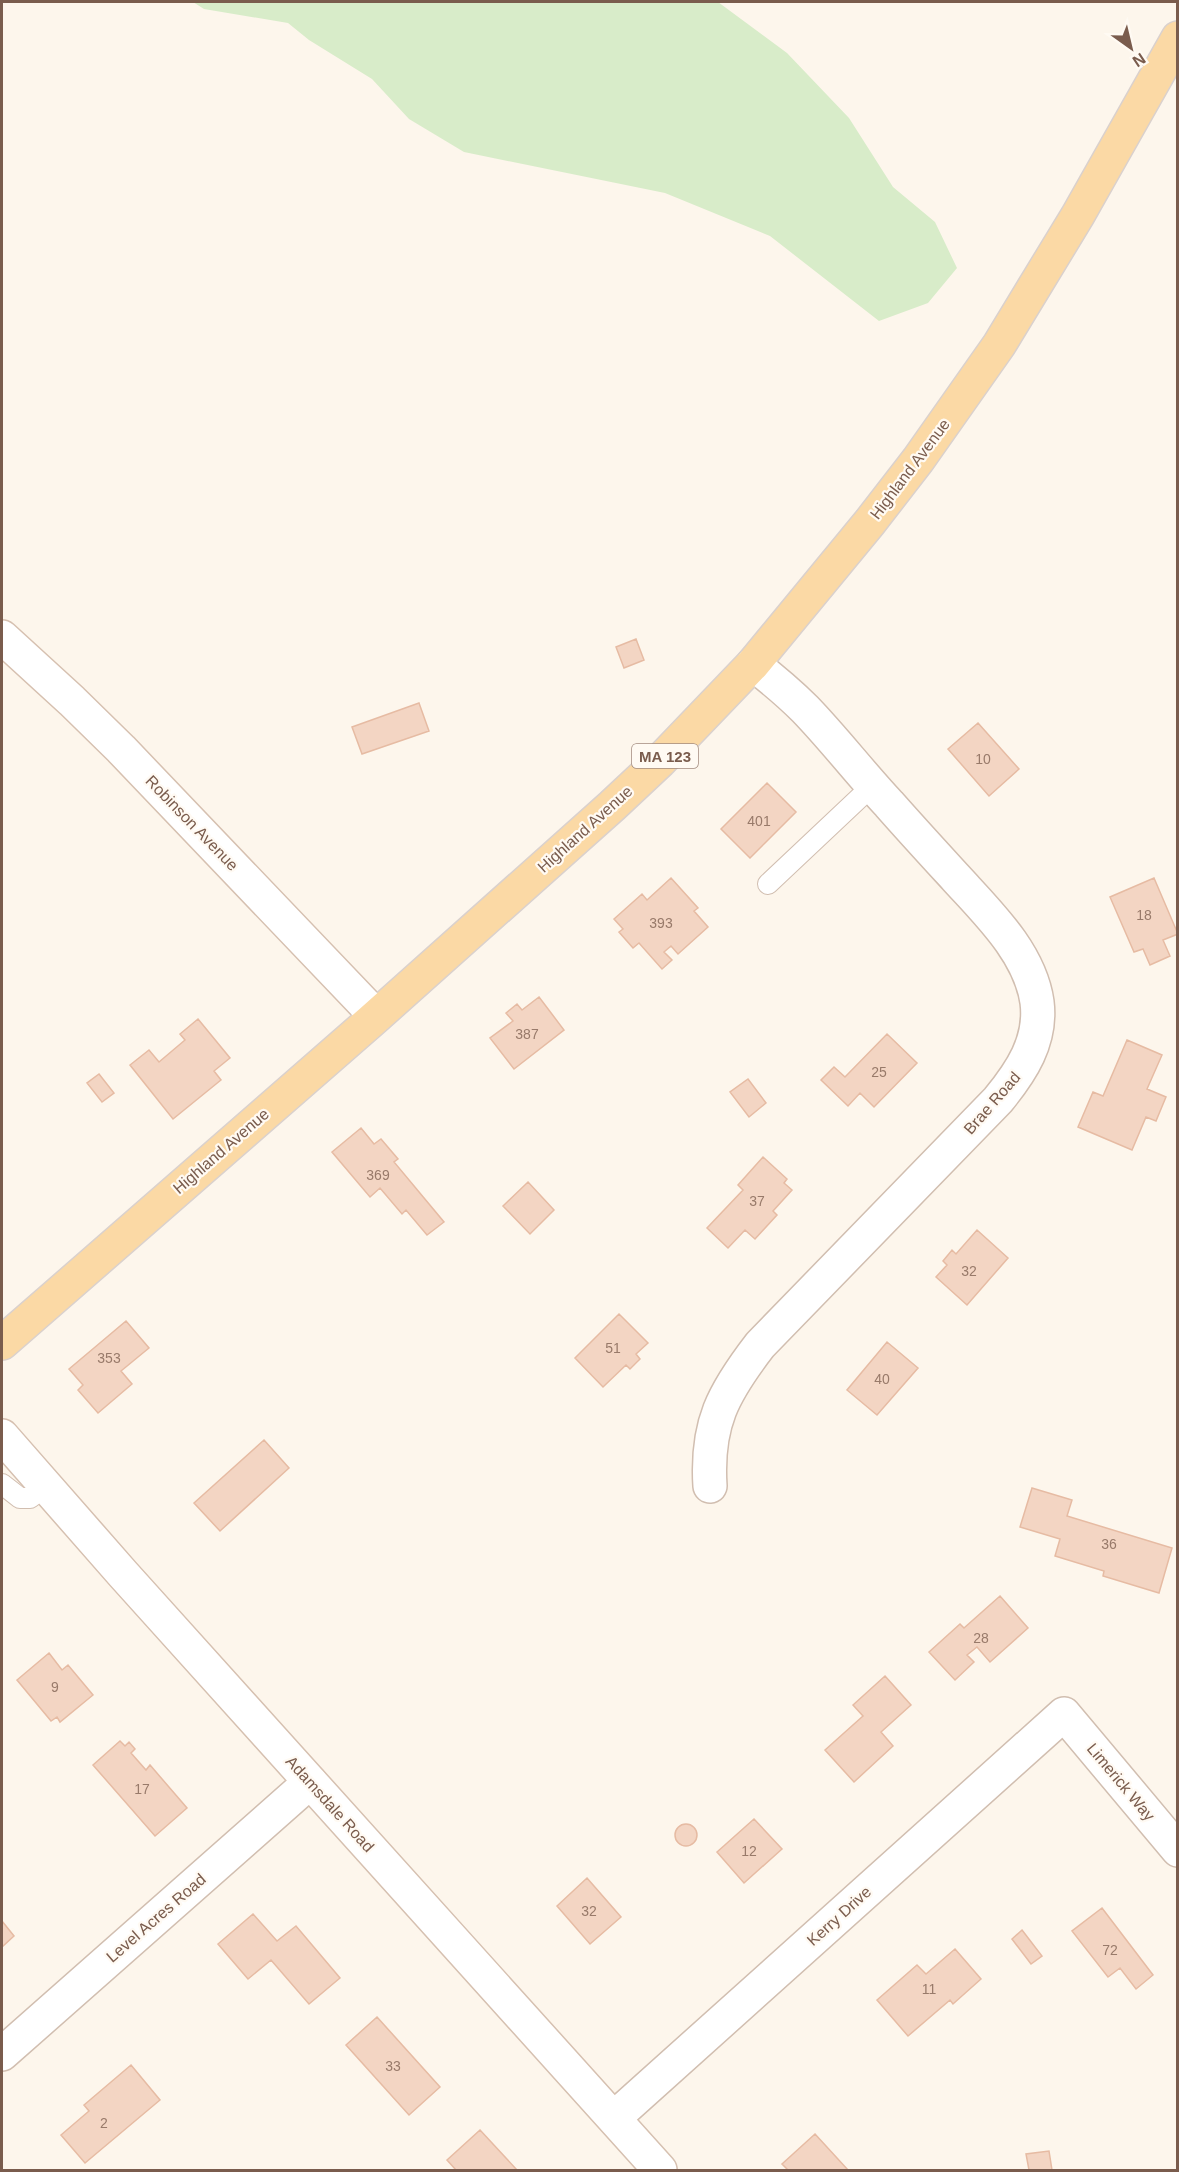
<svg xmlns="http://www.w3.org/2000/svg" width="1179" height="2172" viewBox="0 0 1179 2172" font-family="Arial,sans-serif">
  <rect width="100%" height="100%" fill="#fdf6ec"/>
  <!-- green -->
  <path fill="#d8ecc9" d="M193,2H718L787,53L849,118L893,187L935,222L957,268L928,303L879,321L770,236L665,193L464,152L409,119L372,79L309,40L288,23L204,9Z"/>
  <!-- building -->
  <path fill="#f3d5c3" stroke="#e6bba3" stroke-width="1.5" d="M636,639L644,660L624,668L616,647Z
    M419,703L429,731L362,754L352,727Z
    M978,723L1019,769L989,796L948,749Z
    M767,783L796,812L750,858L721,829Z
    M671,878L698,908L694,911L708,927L678,954L671,946L664,952L672,960L662,969L639,943L633,948L619,932L623,929L614,919L642,894L647,900Z
    M1154,878L1178,934L1163,940L1170,956L1150,965L1143,949L1134,952L1110,897Z
    M539,997L564,1030L514,1069L490,1038L513,1021L506,1013L517,1004L522,1010Z
    M198,1019L230,1058L214,1071L221,1080L173,1119L130,1065L149,1050L159,1062L185,1040L180,1034Z
    M887,1034L917,1063L874,1107L860,1093L848,1106L821,1080L834,1067L845,1077Z
    M1127,1040L1162,1055L1147,1089L1166,1097L1156,1121L1146,1117L1132,1150L1078,1127L1093,1092L1103,1096Z
    M99,1074L114,1093L102,1102L87,1083Z
    M748,1079L766,1103L749,1117L730,1092Z
    M361,1128L374,1144L381,1139L398,1159L394,1162L444,1222L427,1235L406,1210L402,1214L380,1188L370,1197L332,1152Z
    M763,1157L787,1179L784,1183L792,1190L773,1211L777,1215L755,1239L745,1230L728,1248L707,1228L743,1190L738,1185Z
    M528,1182L554,1210L530,1234L503,1206Z
    M977,1230L1008,1258L967,1305L936,1277L947,1265L943,1261L952,1250L956,1254Z
    M619,1314L648,1343L636,1354L640,1359L630,1369L626,1365L603,1387L575,1358Z
    M126,1321L149,1348L121,1371L132,1384L98,1413L78,1390L83,1385L69,1369Z
    M887,1342L918,1368L877,1415L847,1390Z
    M264,1440L289,1468L220,1531L194,1503Z
    M1032,1488L1072,1500L1067,1516L1172,1548L1159,1593L1103,1576L1104,1571L1055,1556L1060,1539L1020,1527Z
    M1000,1596L1028,1628L990,1662L977,1647L967,1655L974,1662L955,1680L929,1652L960,1624L964,1628Z
    M49,1653L62,1670L68,1665L93,1695L60,1722L57,1717L51,1721L17,1680Z
    M885,1676L911,1705L881,1732L893,1746L854,1782L825,1750L863,1716L853,1705Z
    M120,1741L125,1746L129,1742L135,1749L131,1753L146,1770L150,1765L187,1808L155,1836L93,1765Z
    M754,1819L782,1849L744,1883L717,1852Z
    M675 1835a11 11 0 1 1 22 0a11 11 0 1 1-22 0Z
    M587,1878L621,1917L590,1944L557,1906Z
    M1102,1908L1153,1975L1136,1989L1120,1968L1108,1977L1072,1931Z
    M253,1914L277,1941L296,1926L340,1978L309,2004L271,1960L248,1979L218,1944Z
    M2,1921L14,1936L2,1947Z
    M1022,1930L1042,1956L1031,1964L1012,1939Z
    M955,1949L981,1979L953,2004L950,2000L908,2036L877,2000L917,1965L926,1974Z
    M377,2017L440,2087L409,2115L346,2045Z
    M131,2065L160,2100L85,2163L61,2135L89,2111L84,2105Z
    M480,2130L517,2170H456L447,2160Z
    M815,2134L848,2170H788L782,2164Z
    M1049,2151L1052,2170H1029L1026,2154Z"/>
  <g fill="none" stroke-linecap="round" stroke-linejoin="round">
    <!-- lane casing -->
    <g stroke="#d1beb0" stroke-width="22">
      <path id="lane" d="M768,884L872,786
        M2,1484L20,1498H30L46,1486"/>
    </g>
    <!-- street casing -->
    <g stroke="#d1beb0" stroke-width="36">
      <path id="street" d="M710,1486C706,1424 723,1393 760,1345L998,1100C1021,1072 1042,1041 1037,1002C1030,953 988,913 956,878C934,854 911,829 889,804C860,773 834,739 805,709C789,693 771,678 753,664
        M2,2054L310,1782
        M614,2118L1064,1714L1178,1850"/>
    </g>
    <!-- secondary casing -->
    <g stroke="#d6c0b0" stroke-width="36">
      <path id="secondary" d="M2,637L72,701L121,749L376,1016
        M2,1436L123,1574L660,2170"/>
    </g>
    <!-- primary casing -->
    <g stroke="#dad1cd" stroke-width="36">
      <path id="primary" d="M2,1343L371,1021L612,806L660,761L753,664L870,522L918,460L999,345L1078,215L1178,38"/>
    </g>
    <!-- lane -->
    <use href="#lane" stroke="#fff" stroke-width="20"/>
    <!-- street -->
    <use href="#street" stroke="#fff" stroke-width="33"/>
    <!-- secondary -->
    <use href="#secondary" stroke="#fff" stroke-width="33"/>
    <!-- primary -->
    <use href="#primary" stroke="#fbd9a5" stroke-width="33"/>
  </g>
  <g text-anchor="middle" dominant-baseline="central" stroke-width="4.5" stroke-linejoin="round" paint-order="stroke">
    <!-- number labels -->
    <g font-size="14" fill="#987a6a">
      <text x="983" y="759">10</text>
      <text x="759" y="821">401</text>
      <text x="1144" y="915">18</text>
      <text x="661" y="923">393</text>
      <text x="527" y="1034">387</text>
      <text x="879" y="1072">25</text>
      <text x="378" y="1175">369</text>
      <text x="757" y="1201">37</text>
      <text x="969" y="1271">32</text>
      <text x="613" y="1348">51</text>
      <text x="109" y="1358">353</text>
      <text x="882" y="1379">40</text>
      <text x="1109" y="1544">36</text>
      <text x="981" y="1638">28</text>
      <text x="55" y="1687">9</text>
      <text x="142" y="1789">17</text>
      <text x="749" y="1851">12</text>
      <text x="589" y="1911">32</text>
      <text x="1110" y="1950">72</text>
      <text x="929" y="1989">11</text>
      <text x="393" y="2066">33</text>
      <text x="104" y="2123">2</text>
    </g>
    <!-- shield labels -->
    <rect fill="#fffaf3" stroke="#a28b7f" stroke-width="1.5" x="632" y="744" width="66" height="24" rx="4.5"/>
    <g font-size="15" font-weight="bold" fill="#7a5c4d">
      <text x="665" y="756">MA 123</text>
    </g>
    <!-- street labels -->
    <g font-size="16" fill="#7a5c4d" stroke="#fffaf3">
      <text transform="translate(910 469) rotate(-53)">Highland Avenue</text>
      <text transform="translate(192 823) rotate(46)">Robinson Avenue</text>
      <text transform="translate(585 829) rotate(-42)">Highland Avenue</text>
      <text transform="translate(992 1103) rotate(-49)">Brae Road</text>
      <text transform="translate(221 1151) rotate(-41)">Highland Avenue</text>
      <text transform="translate(1121 1782) rotate(50)">Limerick Way</text>
      <text transform="translate(330 1804) rotate(48)">Adamsdale Road</text>
      <text transform="translate(839 1916) rotate(-42)">Kerry Drive</text>
      <text transform="translate(156 1918) rotate(-41)">Level Acres Road</text>
    </g>
  </g>
  <!-- border -->
  <rect width="1179" height="2172" fill="none" stroke="#7a5c4d" stroke-width="6"/>
  <!-- north arrow -->
  <g transform="translate(1131 48) rotate(146)" stroke="#fffaf3" stroke-width="4.5" paint-order="stroke">
  <path d="M0-4.5L10 22L0 15L-10 22Z" fill="#7a5c4d"/>
  <text y="-9" font-size="16" font-weight="bold" text-anchor="middle" fill="#7a5c4d">N</text>
  </g>
</svg>
